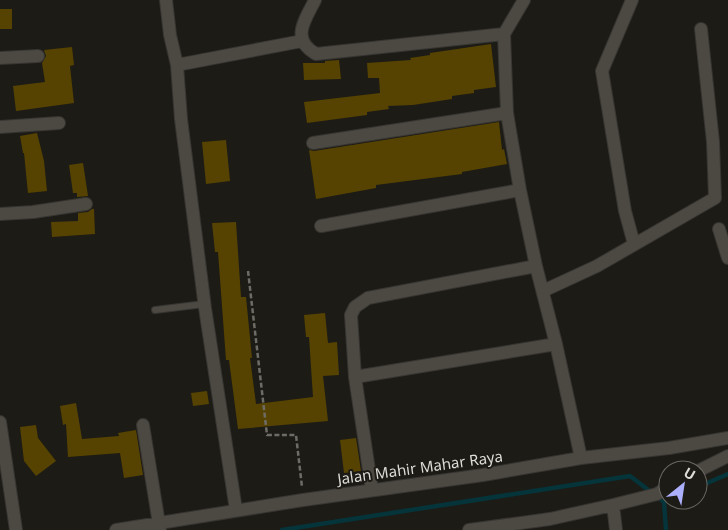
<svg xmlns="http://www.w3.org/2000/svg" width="728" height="530" viewBox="0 0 728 530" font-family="'Noto Sans',sans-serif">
  <rect width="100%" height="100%" fill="#1d1b15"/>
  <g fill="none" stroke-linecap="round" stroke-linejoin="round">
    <!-- stream -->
    <path stroke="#05343a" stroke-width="4.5" d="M698,487L728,474
      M282,530L630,476L664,502L666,530"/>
  </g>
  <!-- building -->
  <path fill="#564301" d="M0,9H12V29H0Z
    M491,44L496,87L474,90V93L452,96V99L413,105L388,106L389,109L367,112V115L307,123L304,102L380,93L379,78H368L367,63L411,60L410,58L430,55V53Z
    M72,47L74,65L70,66L74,103L16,111L13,86L45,82L42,63L46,56L44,50Z
    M339,60L341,79L304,80L303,63H325V61Z
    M499,122L502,150L504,149L507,164L462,172V174L376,185V188L316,199L309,150L314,151Z
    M37,133L44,161L47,191L28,193L24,153H23L20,136Z
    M226,140L230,181L206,184L202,142Z
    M83,163L88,196L77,197V193H73L69,165Z
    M92,209H94L95,234L52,237L51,222L78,221V213L88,212Z
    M236,222L241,297H246L252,358H250L256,404L313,397L309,337H306L304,315L325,313L328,343L337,342L339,375L323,376L328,421L238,429L229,360H226L218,252H215L212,223Z
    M207,391L209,404L193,406L191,393Z
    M76,403L82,439L119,436L118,433L136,430L143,475L124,478L120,453L68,457L66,424L63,425L60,406Z
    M36,425L38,438L56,461L36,476L24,461L20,427Z
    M356,438L361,471L344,473L340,440Z"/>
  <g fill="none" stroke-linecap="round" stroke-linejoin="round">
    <!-- service casing -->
    <g stroke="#373532" stroke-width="8">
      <path id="service" d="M155,310L204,304"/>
    </g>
    <!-- minor casing -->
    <g stroke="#373532" stroke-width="14">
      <path id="minor" d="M166,0L170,35L177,65L181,119L205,308L236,510
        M315,0C305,20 290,39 316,54L504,34L507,113L520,190L536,266L556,344L581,458
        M632,0L602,71L625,211L634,244
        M504,34L524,0
        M0,58L38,56
        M177,65L302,41
        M0,127L59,123
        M313,143L507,113
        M0,214L33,212L86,204
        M321,226L520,190
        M719,229L728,258
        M536,266L368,298L355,307L351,315L355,377L556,344
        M543,291L597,266L715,198L713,142L701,29
        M355,377L372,490
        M0,422L16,530
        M143,425L160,530
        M698,471L728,456
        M613,505L657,494L668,487
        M116,530L303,500L483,475L581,458L669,448L728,438
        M469,530L550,519L613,505L616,530"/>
    </g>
    <!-- path -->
    <path stroke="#6e6c66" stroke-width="2.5" stroke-dasharray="5 2.5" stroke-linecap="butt" d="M248,271L267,435H296L302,487"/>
    <!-- service -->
    <use href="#service" stroke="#4c4942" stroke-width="6"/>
    <!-- minor -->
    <use href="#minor" stroke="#4c4942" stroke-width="12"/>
  </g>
  <g text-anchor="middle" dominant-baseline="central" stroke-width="4" stroke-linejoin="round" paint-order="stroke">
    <!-- street labels -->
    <g font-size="15" fill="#dddcd7" stroke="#1d1b15">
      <text transform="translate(420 467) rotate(-8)">Jalan Mahir Mahar Raya</text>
    </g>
  </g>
  <!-- north arrow -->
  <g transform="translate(683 485) rotate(30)"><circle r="24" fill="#1d1b15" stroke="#6a6863"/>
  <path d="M0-4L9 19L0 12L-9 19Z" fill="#acaffb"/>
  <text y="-8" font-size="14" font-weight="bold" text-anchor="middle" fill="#dddcd7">U</text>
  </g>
</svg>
